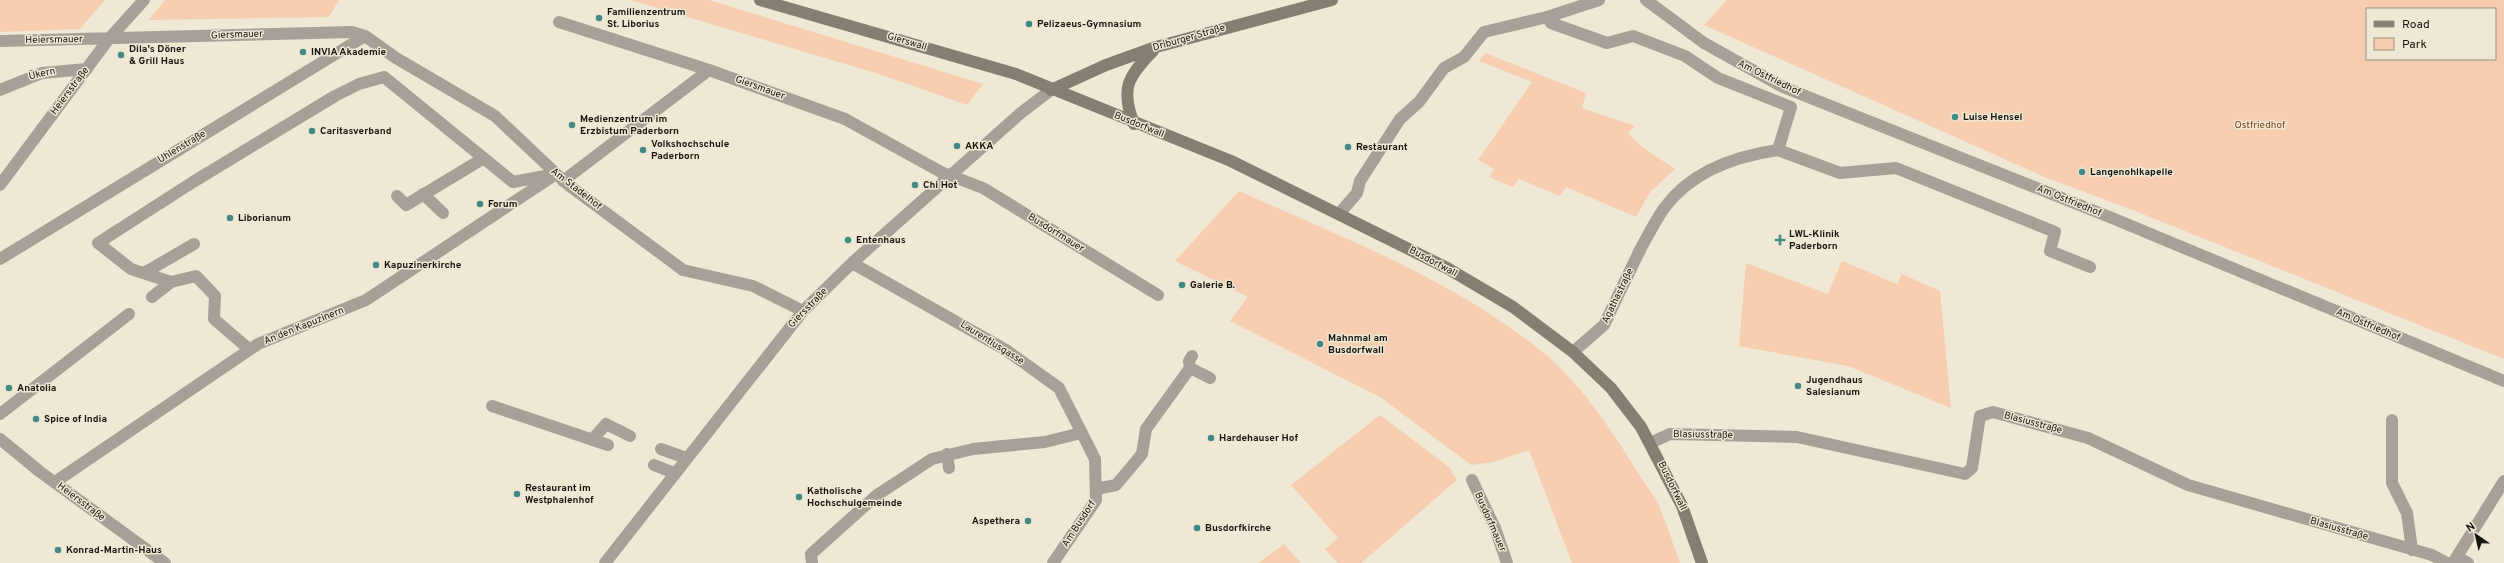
<svg xmlns="http://www.w3.org/2000/svg" width="2504" height="563" viewBox="0 0 2504 563" font-family="Overpass,sans-serif">
  <rect width="100%" height="100%" fill="#eee8d4"/>
  <!-- green -->
  <path fill="#f7cdb0" fill-rule="evenodd" d="M0,0H105L80,29L0,32Z
    M165,0H339L329,17L149,20Z
    M630,0H709L983,84L967,105L879,74Z
    M1727,0H2504V359L2130,209L2047,178L1704,25ZM2367,9H2495V59H2367Z
    M1485,53L1586,93L1582,108L1635,126L1628,133L1642,147L1675,169L1650,192L1636,217L1566,187L1560,196L1519,179L1512,187L1489,177L1494,169L1478,160L1532,82L1479,61Z
    M1239,191C1344,238 1455,280 1545,354C1581,384 1614,433 1638,473C1645,484 1654,495 1659,506C1667,525 1673,544 1680,563H1572L1529,450L1494,462L1471,465L1380,397L1230,321L1248,297L1175,261Z
    M1842,261L1897,284L1902,274L1940,291L1951,408L1848,366L1739,346L1746,263L1828,294Z
    M1380,415L1449,467L1457,480L1361,563H1338L1325,549L1338,538L1291,485Z
    M1284,544L1301,563H1258Z"/>
  <g fill="none" stroke-linecap="round" stroke-linejoin="round">
    <!-- lane -->
    <path stroke="#a6a099" stroke-width="12" d="M1547,17L1551,23L1607,43L1633,36L1685,56L1718,78L1791,107L1778,150L1840,173L1896,168L2055,232L2050,251L2090,267
      M423,194L443,213
      M397,196L406,205L484,158
      M1339,214L1357,193L1360,181L1400,119L1419,102L1444,68L1464,57L1484,32L1547,17L1599,0
      M1639,252C1647,237 1655,221 1665,207C1692,171 1736,156 1778,150
      M144,273L194,244
      M152,297L171,282
      M249,349L214,319L215,296L196,276L171,282L131,269L98,243L193,182L335,96L359,84L384,77L513,182L556,174
      M1190,368L1210,378
      M492,406L608,445
      M0,414L129,314
      M2392,420V483L2407,513L2412,550
      M592,440L606,424L630,436
      M661,449L686,458
      M947,454L949,468
      M654,465L674,473
      M1096,489L1116,485L1142,454L1146,429L1190,368L1189,361L1192,356
      M2457,557L2468,563
      M812,563L811,554L877,495L932,459L973,449L1045,442L1081,433"/>
    <!-- street -->
    <path stroke="#a6a099" stroke-width="12" d="M1646,0L1704,43L1783,87L2112,218L2504,381
      M559,22L709,70L845,119L941,172L983,188L1158,295
      M0,41L352,32L365,36L396,58L495,116L567,184L683,270L753,286L803,311
      M0,90L42,73L87,69
      M563,181L709,70
      M0,185L108,40L144,0
      M0,259L365,36
      M852,263L1006,350L1059,388L1095,459L1096,500L1053,563
      M1573,352L1604,325L1639,252
      M0,439L39,471L165,563
      M1650,443L1670,434L1797,437L1965,474L1972,468L1980,416L1993,412L2088,438L2188,485L2432,555L2447,563
      M1472,480L1495,528L1507,563
      M55,482L258,344L366,300L556,174
      M605,563L803,311L852,263L1022,112L1051,90
      M2453,563L2504,481"/>
    <!-- secondary -->
    <path stroke="#867e73" stroke-width="12" d="M760,0L1016,74L1231,161L1447,268L1513,307L1573,352L1611,388L1641,427L1682,506L1702,563
      M1051,90L1106,65L1156,47L1332,0
      M1134,124C1120,89 1128,76 1153,51"/>
  </g>
  <!-- markers -->
  <g fill="#448a84" stroke="#eee8d4" stroke-width="1.5">
    <circle cx="599" cy="18" r="4"/>
    <circle cx="1029" cy="24" r="4"/>
    <circle cx="303" cy="52" r="4"/>
    <circle cx="121" cy="55" r="4"/>
    <circle cx="1955" cy="117" r="4"/>
    <circle cx="572" cy="125" r="4"/>
    <circle cx="312" cy="131" r="4"/>
    <circle cx="957" cy="146" r="4"/>
    <circle cx="1348" cy="147" r="4"/>
    <circle cx="643" cy="150" r="4"/>
    <circle cx="2082" cy="172" r="4"/>
    <circle cx="915" cy="185" r="4"/>
    <circle cx="480" cy="204" r="4"/>
    <circle cx="230" cy="218" r="4"/>
    <circle cx="848" cy="240" r="4"/>
    <path d="M1778 234h4v4h4v4h-4v4h-4v-4h-4v-4h4z"/>
    <circle cx="376" cy="265" r="4"/>
    <circle cx="1182" cy="285" r="4"/>
    <circle cx="1320" cy="344" r="4"/>
    <circle cx="1798" cy="386" r="4"/>
    <circle cx="9" cy="388" r="4"/>
    <circle cx="36" cy="419" r="4"/>
    <circle cx="1211" cy="438" r="4"/>
    <circle cx="517" cy="494" r="4"/>
    <circle cx="799" cy="497" r="4"/>
    <circle cx="1028" cy="521" r="4"/>
    <circle cx="1197" cy="528" r="4"/>
    <circle cx="58" cy="550" r="4"/>
  </g>
  <g text-anchor="middle" dominant-baseline="central" stroke-width="3" stroke-linejoin="round" paint-order="stroke">
    <!-- poi labels -->
    <g font-size="10" font-weight="bold" fill="#16140d" stroke="#eee8d4" text-anchor="start">
      <text x="607" y="12">Familienzentrum<tspan x="607" dy="12">St. Liborius</tspan></text>
      <text x="1037" y="24">Pelizaeus-Gymnasium</text>
      <text x="129" y="49">Dila's Döner<tspan x="129" dy="12">&amp; Grill Haus</tspan></text>
      <text x="311" y="52">INVIA Akademie</text>
      <text x="1963" y="117">Luise Hensel</text>
      <text x="580" y="119">Medienzentrum im<tspan x="580" dy="12">Erzbistum Paderborn</tspan></text>
      <text x="320" y="131">Caritasverband</text>
      <text x="651" y="144">Volkshochschule<tspan x="651" dy="12">Paderborn</tspan></text>
      <text x="965" y="146">AKKA</text>
      <text x="1356" y="147">Restaurant</text>
      <text x="2090" y="172">Langenohlkapelle</text>
      <text x="923" y="185">Chi Hot</text>
      <text x="488" y="204">Forum</text>
      <text x="238" y="218">Liborianum</text>
      <text x="1789" y="234">LWL-Klinik<tspan x="1789" dy="12">Paderborn</tspan></text>
      <text x="856" y="240">Entenhaus</text>
      <text x="384" y="265">Kapuzinerkirche</text>
      <text x="1190" y="285">Galerie B.</text>
      <text x="1328" y="338">Mahnmal am<tspan x="1328" dy="12">Busdorfwall</tspan></text>
      <text x="1806" y="380">Jugendhaus<tspan x="1806" dy="12">Salesianum</tspan></text>
      <text x="17" y="388">Anatolia</text>
      <text x="44" y="419">Spice of India</text>
      <text x="1219" y="438">Hardehauser Hof</text>
      <text x="525" y="488">Restaurant im<tspan x="525" dy="12">Westphalenhof</tspan></text>
      <text x="807" y="491">Katholische<tspan x="807" dy="12">Hochschulgemeinde</tspan></text>
      <text x="1020" y="521" text-anchor="end">Aspethera</text>
      <text x="1205" y="528">Busdorfkirche</text>
      <text x="66" y="550">Konrad-Martin-Haus</text>
    </g>
    <!-- street labels -->
    <g font-size="10" fill="#16140d" stroke="#eee8d4">
      <text transform="translate(237 35) rotate(-2)">Giersmauer</text>
      <text transform="translate(1189 38) rotate(-16)">Driburger Straße</text>
      <text transform="translate(54 40) rotate(-1)">Heiersmauer</text>
      <text transform="translate(907 42) rotate(17)">Gierswall</text>
      <text transform="translate(42 74) rotate(-13)">Ükern</text>
      <text transform="translate(1769 78) rotate(26)">Am Ostfriedhof</text>
      <text transform="translate(760 88) rotate(20)">Giersmauer</text>
      <text transform="translate(70 91) rotate(-53)">Heiersstraße</text>
      <text transform="translate(1139 125) rotate(22)">Busdorfwall</text>
      <text transform="translate(182 147) rotate(-31)">Uhlenstraße</text>
      <text transform="translate(576 189) rotate(38)">Am Stadelhof</text>
      <text transform="translate(2069 201) rotate(22)">Am Ostfriedhof</text>
      <text transform="translate(1056 233) rotate(32)">Busdorfmauer</text>
      <text transform="translate(1433 262) rotate(28)">Busdorfwall</text>
      <text transform="translate(1618 296) rotate(-64)">Agathastraße</text>
      <text transform="translate(808 308) rotate(-46)">Giersstraße</text>
      <text transform="translate(2368 325) rotate(23)">Am Ostfriedhof</text>
      <text transform="translate(304 326) rotate(-22)">An den Kapuzinern</text>
      <text transform="translate(992 343) rotate(32)">Laurentiusgasse</text>
      <text transform="translate(2033 423) rotate(15)">Blasiusstraße</text>
      <text transform="translate(1703 435) rotate(1)">Blasiusstraße</text>
      <text transform="translate(1672 486) rotate(64)">Busdorfwall</text>
      <text transform="translate(81 502) rotate(37)">Heiersstraße</text>
      <text transform="translate(1490 522) rotate(66)">Busdorfmauer</text>
      <text transform="translate(1079 524) rotate(-57)">Am Busdorf</text>
      <text transform="translate(2339 529) rotate(16)">Blasiusstraße</text>
    </g>
    <!-- park labels -->
    <g font-size="10" fill="#804616" stroke="#eee8d4">
      <text x="2260" y="125">Ostfriedhof</text>
    </g>
  </g>
  <!-- legend -->
  <rect x="2366" y="8" width="130" height="52" fill="#eee8d4" stroke="#989384"/>
  <rect x="2374" y="21" width="20" height="6" fill="#867e73" stroke="#989384"/>
  <text x="2402" y="28" font-size="12" fill="#16140d">Road</text>
  <rect x="2374" y="38" width="20" height="12" fill="#f7cdb0" stroke="#989384"/>
  <text x="2402" y="48" font-size="12" fill="#16140d">Park</text>
  <!-- north arrow -->
  <g transform="translate(2476 535) rotate(326)" stroke="#eee8d4" stroke-width="3" paint-order="stroke">
  <path d="M0-3L7 15L0 10L-7 15Z" fill="#16140d"/>
  <text y="-6" font-size="11" font-weight="bold" text-anchor="middle" fill="#16140d">N</text>
  </g>
</svg>
